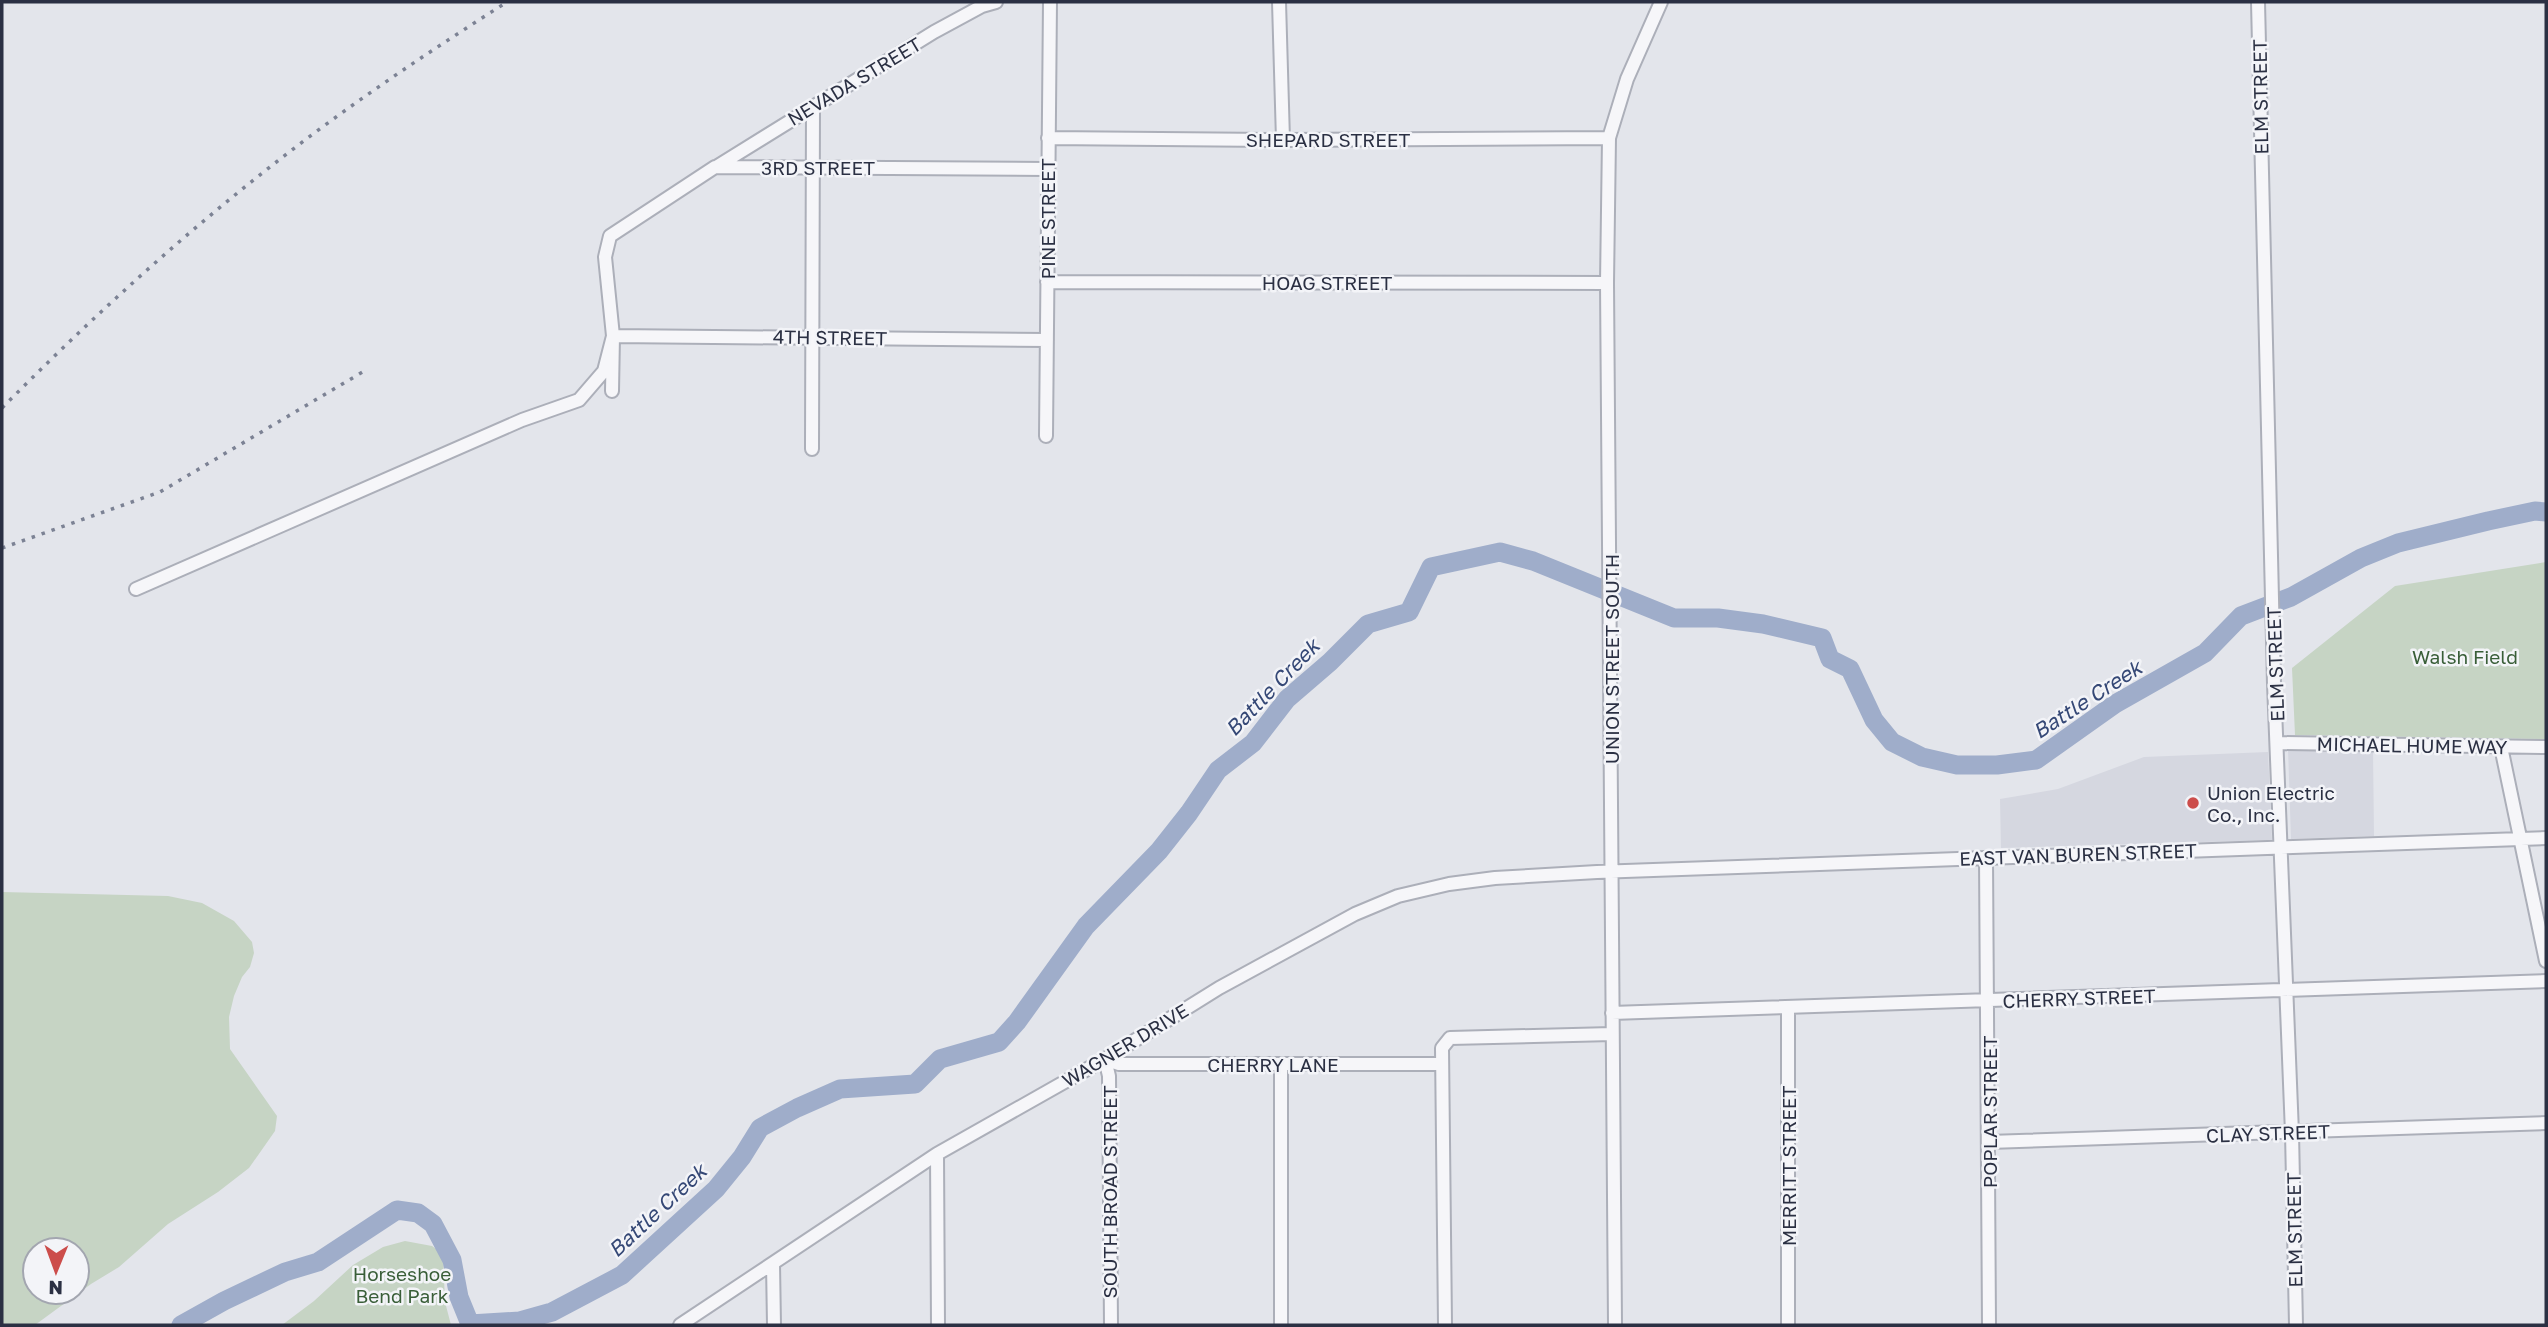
<svg xmlns="http://www.w3.org/2000/svg" width="2548" height="1327" viewBox="0 0 2548 1327" font-family="'Golos Text',sans-serif">
  <rect width="100%" height="100%" fill="#e3e5eb"/>
  <!-- built -->
  <path fill="#d5d7e0" d="M2288,748L2373,750L2374,836L2291,839Z
    M2268,752L2272,840L2001,848L2000,799L2058,789L2144,757Z"/>
  <!-- green -->
  <path fill="#c6d4c4" fill-rule="evenodd" d="M2546,562V739L2295,735L2292,668L2395,586Z
    M2,892L168,896L202,903L234,921L252,942L254,953L250,967L242,977L234,996L229,1017L230,1049L277,1116L275,1131L249,1168L218,1192L168,1224L119,1267L91,1284L35,1325H2ZM35,1250H77V1292H35Z
    M405,1241L432,1246L443,1254L445,1302L451,1325H282L314,1301L353,1265L383,1247Z"/>
  <g fill="none" stroke-linecap="round" stroke-linejoin="round">
    <!-- river -->
    <path stroke="#9fadca" stroke-width="19" d="M181,1325L224,1301L285,1272L318,1262L397,1210L418,1213L433,1224L452,1260L459,1297L470,1324L520,1321L552,1312L622,1275L716,1189L742,1157L760,1128L797,1108L840,1089L915,1084L940,1059L999,1042L1017,1022L1086,926L1159,851L1189,813L1218,770L1253,743L1287,699L1330,662L1368,624L1409,612L1431,567L1500,552L1533,561L1674,618H1718L1763,624L1822,638L1830,659L1850,669L1874,720L1892,742L1922,757L1957,765H1997L2036,760L2115,704L2205,653L2241,616L2291,597L2361,558L2398,543L2488,521L2535,511L2546,512"/>
    <!-- minor casing -->
    <g stroke="#acafb9" stroke-width="16">
      <path id="minor" d="M1279,2L1283,140
        M2258,2L2274,684L2292,1133L2296,1325
        M1048,138L1283,140L1609,138
        M716,167L934,32L982,6L996,2
        M1047,282L1607,283
        M612,391L613,336L605,257L610,236L715,167L1047,169
        M1046,436L1050,2
        M812,449L813,106
        M136,589L522,420L579,400L604,371L613,336L1047,340
        M2278,743L2546,747
        M2501,747L2546,961
        M1986,858L1989,1325
        M1612,1013L2546,981
        M1105,1059L1119,1064H1442
        M1105,1059L1109,1076L1111,1325
        M1281,1065V1325
        M1989,1142L2546,1123
        M937,1154L938,1325
        M773,1264L774,1325
        M680,1325L937,1154L1105,1059L1219,988L1355,914L1398,896L1449,884L1495,878L1597,872L2546,838
        M1445,1325L1442,1048L1450,1038L1612,1034
        M1615,1325L1607,283L1609,138L1627,79L1661,2
        M1788,1325V1007"/>
    </g>
    <!-- minor -->
    <use href="#minor" stroke="#f6f6f9" stroke-width="12"/>
    <!-- rail -->
    <path stroke="#7c8294" stroke-width="3.5" stroke-dasharray="3.5 7" stroke-linecap="butt" d="M2,408C99,310 202,217 313,134C376,87 441,44 507,2
      M2,548L160,492L366,370"/>
  </g>
  <!-- markers -->
  <circle fill="#cc4d4b" stroke="#f3f4f8" stroke-width="2.5" cx="2193" cy="803" r="7"/>
  <g text-anchor="middle" dominant-baseline="central" stroke-width="5" stroke-linejoin="round" paint-order="stroke">
    <!-- street labels -->
    <g font-size="19" fill="#2b3043" stroke="#f3f4f8">
      <text transform="translate(854 81) rotate(-31)">NEVADA STREET</text>
      <text transform="translate(2260 97) rotate(-91)">ELM STREET</text>
      <text x="1328" y="139">SHEPARD STREET</text>
      <text x="818" y="167">3RD STREET</text>
      <text transform="translate(1047 219) rotate(-90)">PINE STREET</text>
      <text x="1327" y="282">HOAG STREET</text>
      <text transform="translate(830 337) rotate(1)">4TH STREET</text>
      <text transform="translate(1611 659) rotate(-90)">UNION STREET SOUTH</text>
      <text transform="translate(2275 664) rotate(-92)">ELM STREET</text>
      <text transform="translate(2412 745) rotate(1)">MICHAEL HUME WAY</text>
      <text transform="translate(2078 854) rotate(-2)">EAST VAN BUREN STREET</text>
      <text transform="translate(2079 998) rotate(-2)">CHERRY STREET</text>
      <text transform="translate(1125 1045) rotate(-31)">WAGNER DRIVE</text>
      <text x="1273" y="1064">CHERRY LANE</text>
      <text transform="translate(1989 1112) rotate(-90)">POPLAR STREET</text>
      <text transform="translate(2268 1133) rotate(-2)">CLAY STREET</text>
      <text transform="translate(1788 1166) rotate(-90)">MERRITT STREET</text>
      <text transform="translate(1109 1192) rotate(-90)">SOUTH BROAD STREET</text>
      <text transform="translate(2294 1230) rotate(-91)">ELM STREET</text>
    </g>
    <!-- park labels -->
    <g font-size="19" fill="#395e38" stroke="#f3f4f8">
      <text x="2465" y="656">Walsh Field</text>
      <text x="402" y="1273">Horseshoe<tspan x="402" dy="22">Bend Park</tspan></text>
    </g>
    <!-- poi labels -->
    <g font-size="19" fill="#2b3043" stroke="#f3f4f8" text-anchor="start">
      <text x="2207" y="792">Union Electric<tspan x="2207" dy="22">Co., Inc.</tspan></text>
    </g>
    <!-- water labels -->
    <g font-size="21" font-style="italic" fill="#354876" stroke="#f3f4f8">
      <text transform="translate(1272 687) rotate(-46)">Battle Creek</text>
      <text transform="translate(2087 699) rotate(-33)">Battle Creek</text>
      <text transform="translate(657 1210) rotate(-43)">Battle Creek</text>
    </g>
  </g>
  <!-- border -->
  <rect width="2548" height="1327" fill="none" stroke="#2b3043" stroke-width="7"/>
  <!-- north arrow -->
  <g transform="translate(56 1271) rotate(181)"><circle r="33" fill="#f3f4f8" stroke="#a3a6b0" stroke-width="2"/>
  <path d="M0-5L12 26L0 18L-12 26Z" fill="#cc4d4b"/>
  <text y="-10" font-size="19" font-weight="bold" text-anchor="middle" fill="#2b3043">N</text>
  </g>
</svg>
